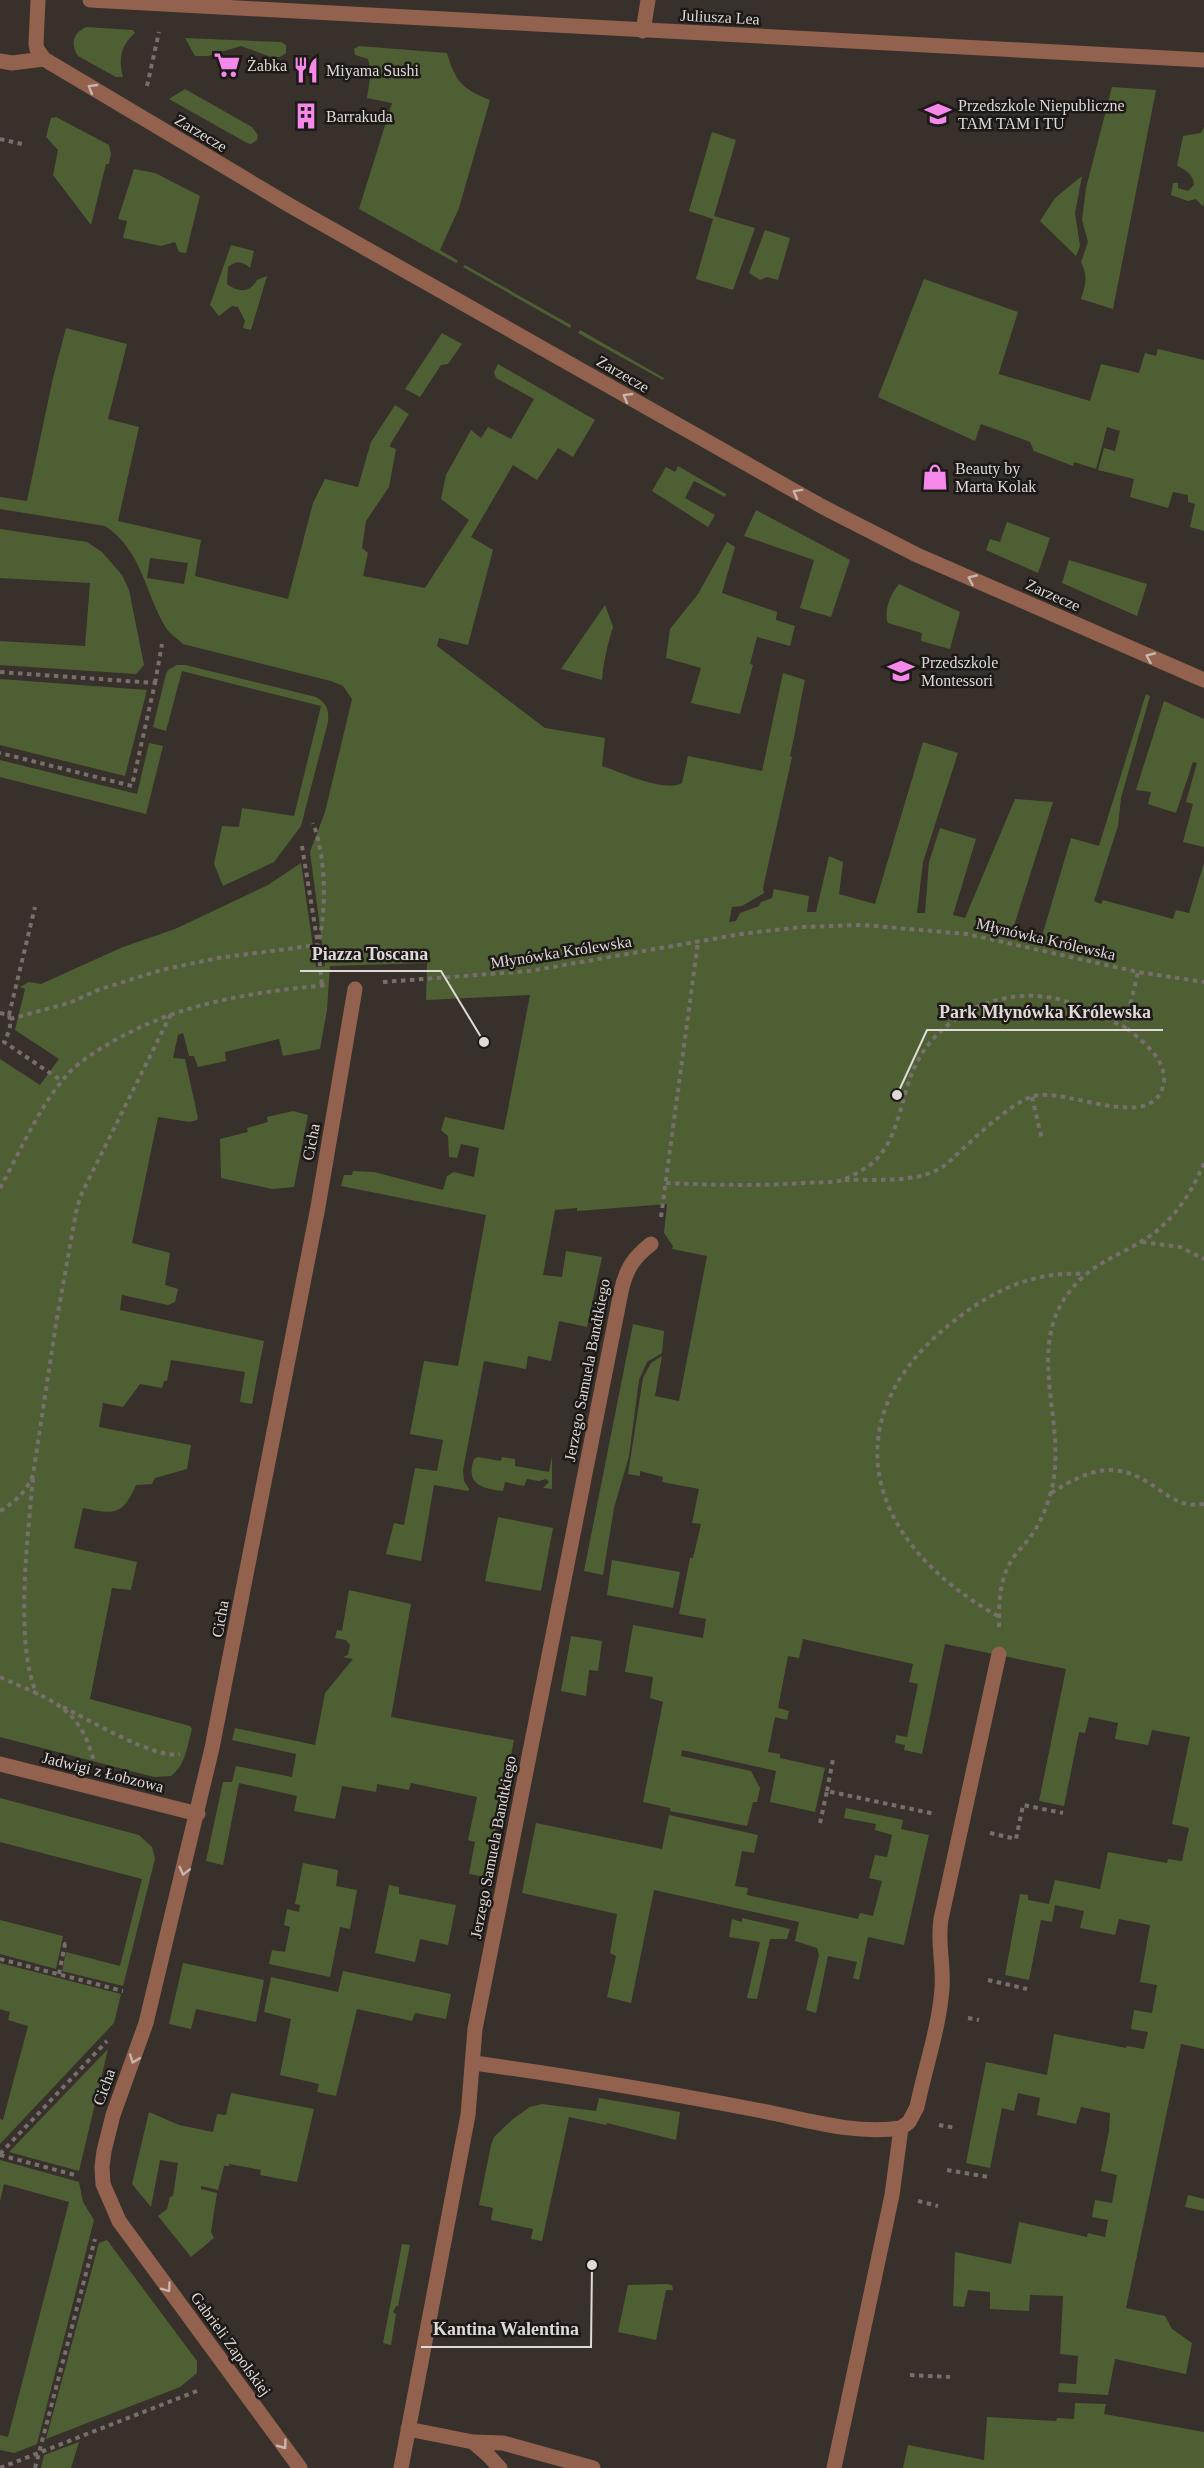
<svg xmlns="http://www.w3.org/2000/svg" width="1204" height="2468" viewBox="0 0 1204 2468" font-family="Georgia,serif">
  <rect width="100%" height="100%" fill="#38302b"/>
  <!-- green -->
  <path fill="#4e6033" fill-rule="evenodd" d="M86,27L133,30L135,33C121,45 118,59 123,77H116L78,56C70,44 73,33 86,27Z
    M185,38L281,42L286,45V53L280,57H271L241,46L208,56H195Z
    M359,46L447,53C455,81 462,89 490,100L459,208L440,250L458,261L456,263L359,209L392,103L367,98L371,72L368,59L355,55L354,49Z
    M1112,87L1156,90L1113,309L1081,299C1086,284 1088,276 1081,262L1088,242L1082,220L1086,188Z
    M185,89L252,127L258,135L257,140L251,144L247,143L169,99Z
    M56,117L109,145L111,154L109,164H106L91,225L53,175L58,150L46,137L51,118Z
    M1204,127V201L1203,207L1196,199L1188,201L1171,195L1173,183H1178V188L1188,191L1194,185C1194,175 1185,169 1177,166L1183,136L1201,133Z
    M712,132L736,140L714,216L755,228L733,290L696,279L713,219L689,211Z
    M134,169L155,173L200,196L186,253L179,252L175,242L161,246L123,238L127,221L118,219Z
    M1082,176L1075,213L1080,246L1076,256L1040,221L1055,198Z
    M765,230L790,238L778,280L767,277L760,280L749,273Z
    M231,245L254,251L250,268C242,261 237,260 228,267L227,284C237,292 250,294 257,280L267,276L251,330L243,328L245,321L238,307L232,306L219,316L210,305Z
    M465,265L562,320L571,325L570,328L463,267Z
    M924,279L1018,312L997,379L999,374L1090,401L1101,364L1139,373L1145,353L1156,356L1158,349L1204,360V531L1190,527L1195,504L1188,502V495L1173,492L1168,508L1130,497L1134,479L1098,470L1104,448L1115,451L1120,431L1107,427L1096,469L1074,462L1073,466L1034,451L1030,442L981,424L975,441L878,397Z
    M66,328L127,344L108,419L139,427L118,521L201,540L195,576L288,599L313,503L325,479L358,487L371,442L395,405L409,414L391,443L390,447L396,449L389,487L366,521L362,548L368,553L363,576L425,588L469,520L441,499L446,475L471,430L481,438L488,427L511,439L534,399L496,378L494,372L498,364L595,420L573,457L558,448L537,480L513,465L471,537L493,550L468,645L439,638L437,646L545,728L605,738L602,766C621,772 664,793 682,783L688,756L762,771L783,673L805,680C799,706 796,731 790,756L792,757L763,888L764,893L742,906L732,907L729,922L736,921L740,913L759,906L761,902L772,898L774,889L809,896L807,912H816L829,856L843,862L839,894L875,904L923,742L958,753L923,862L917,913H925L929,862L940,828L976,839L953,915L965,918L1015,799L1053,802L1013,929L1042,936L1071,838L1099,846L1146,694L1150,696L1121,798L1118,826L1094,901L1101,904L1103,900L1173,919L1176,910L1189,913L1204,863V2049L1181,2044L1126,2308L1165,2316L1172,2329L1192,2343L1186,2374L1115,2359L1108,2395L1058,2392L1059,2383L1076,2384L1078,2356L1060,2354L1063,2296L1030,2295L1029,2311L990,2309V2292L968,2290L964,2307L953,2306L955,2252L1011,2264L1019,2222L1087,2237L1088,2233L1105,2237L1108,2220L1092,2217L1095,2200L1112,2203L1117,2175L1101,2171L1109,2131L1110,2113L1081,2107L1076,2124L1037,2115L1040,2098L1018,2093L1014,2111L1002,2108L990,2168L966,2163L986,2062L1047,2075L1054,2034L1126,2048L1127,2046L1144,2049L1148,2032L1131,2029L1134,2010L1152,2013L1157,1985L1140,1982L1150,1925L1119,1919L1115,1935L1080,1928L1084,1911L1055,1905L1052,1922L1041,1920L1029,1980L1005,1975L1020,1894L1028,1895V1900L1049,1904L1055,1880L1100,1889L1108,1852L1167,1863L1168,1859L1182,1861L1189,1828L1172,1824L1190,1737L1152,1730L1148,1745L1115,1739L1118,1723L1089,1717L1085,1733L1079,1732L1064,1806L1039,1801L1066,1669L945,1644L922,1754L904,1750L905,1745L895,1743L896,1735L907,1737L918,1684L909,1682L913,1664L803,1639L799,1658L788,1656L778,1708L789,1711L787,1720L775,1717L768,1752L780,1754V1758L825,1768L815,1812L770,1802L776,1771L682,1750L681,1756L751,1771L760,1788L757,1802H753L747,1826L670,1811V1808L643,1802L663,1702L650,1698L653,1677L625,1672L633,1625L703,1638L706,1619L679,1614L690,1558H693L701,1524L692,1523L699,1489L662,1482L663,1477L640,1471V1476L628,1474L643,1378L651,1363L662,1356L655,1396L679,1401L707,1256L672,1249L673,1246L664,1233L667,1204L577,1211V1208L555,1210L543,1275L562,1277L566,1251L602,1257L587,1327L559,1321L551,1361L528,1356L526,1369L484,1361L463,1470L464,1481L469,1489L468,1491L434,1485L421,1561L386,1554L394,1523L404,1525L415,1468L437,1471L443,1440L410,1434L424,1361L458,1366L486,1215L341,1186L344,1175H352L353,1171L374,1172L443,1190L447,1176L454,1172L474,1177L479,1148L461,1144L457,1158L449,1157L448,1136L441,1130L445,1117L504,1130L530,995L426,1000L427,963L330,966L327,1010L320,1049L283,1056L279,1039L225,1052L226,1061L198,1067L194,1056H189L183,1033L178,1035L173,1058L185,1059L198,1118L197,1120L189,1122L158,1117L132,1243L170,1253L165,1285L178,1289L175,1302L168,1305L122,1295L120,1310L264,1341L252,1404L240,1402L245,1372L171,1360L167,1381H164L162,1388L140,1384L123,1407L103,1403L99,1427L191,1445L187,1469L155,1478L152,1484L136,1485C122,1517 113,1514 83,1508L74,1548L137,1562L131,1590L112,1588L90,1699L190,1726L192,1729C187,1746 186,1765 171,1776L154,1777L0,1737V1059L40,1085L59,1059L15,1030L25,989L20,987L29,982L41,984L123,947L175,929L268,885L301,863L316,967L325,966L310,852L325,812L352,699L343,686L331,681L183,644C178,639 170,634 166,628C145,593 142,550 105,526L0,509V497L27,501L53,378ZM150,558L188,563L184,584L147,578Z
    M580,330L664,378L663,380L578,333Z
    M442,333L462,344L448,364L441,365L420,397L405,389Z
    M678,466L726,494L725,497L694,481L685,498L715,515L708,527L652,491L666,467L675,472Z
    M756,510L850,560L831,617L800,608L814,560L744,536Z
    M1007,522L1050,538L1038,573L986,550L990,539L1000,542Z
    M0,529L87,542L102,552L122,575L129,590L144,665L136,674L0,665V641L85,646L90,583L0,578Z
    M727,542L735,547L722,593L777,612L776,620L795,626L790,646L757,637L750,664L753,665L740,714L691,703L701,668L666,658L670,629L698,594Z
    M1069,560L1147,584L1137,616L1062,583Z
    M899,584L960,612L950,649L921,641L922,633L888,623C883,612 891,593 899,584Z
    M605,605L613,627C608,642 603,664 602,680L561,669Z
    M177,665H185L316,697C327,703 329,710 328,722L301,826L274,862L223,886L214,864L222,826L239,827L242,808L294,816L321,706L182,671L166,731L153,727L166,674L168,670Z
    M0,679L147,690L125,776L0,745Z
    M1164,701L1204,719V847L1183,842L1193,804L1186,802L1197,763L1193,762L1176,813L1148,804L1151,792L1136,790Z
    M149,743L163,746L146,814L0,777V760L137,794Z
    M293,1111L308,1115L294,1187L272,1189L221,1178L220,1139L248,1132L247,1128L268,1122L267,1117Z
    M633,1324L664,1331L662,1353L647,1362L639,1380L629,1456L614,1508L603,1575L584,1571Z
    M552,1456V1489L543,1488L549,1482L546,1479L539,1481L527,1479L524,1486L505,1482L503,1491C482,1489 465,1484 474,1459L478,1457L501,1461L502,1457L515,1459V1466L549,1472Z
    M498,1517L553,1528L541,1591L485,1581Z
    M612,1560L680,1572L673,1608L607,1595Z
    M349,1590L411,1604L391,1717L514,1740L486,1877L469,1874L475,1842L468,1840L477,1797L411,1783L409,1790L377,1784L376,1792L342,1786L335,1819L294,1811L297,1796L239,1783L223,1865L206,1861L223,1782H232L236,1766L292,1777L296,1754L232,1740L235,1728L315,1745L325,1693L353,1659L343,1657L348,1655L350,1645L346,1640L335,1638L337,1630L342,1631Z
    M571,1636L602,1641L598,1671L589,1670L586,1696L561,1691Z
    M0,1798L139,1835L152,1847L155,1859L123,1986L62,1971L66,1952L120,1966L142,1879L0,1842Z
    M846,1808L903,1820L901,1829L929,1835L904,1945L868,1937L859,1980L853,1978L857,1962L828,1956L816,2013L806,2010L819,1955L817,1948L795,1941L799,1922L654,1890L631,2003L607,1997L616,1956L610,1953L617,1914L522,1893L536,1823L662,1849L669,1815L758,1835L754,1853L742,1851L735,1886L748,1888L747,1895L858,1919L860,1913L873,1916L882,1881L869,1878L875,1855L887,1857L892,1835L875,1830L876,1824L844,1818Z
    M303,1863L338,1870L336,1886L357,1890L350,1929L340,1927L330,1977L269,1964L272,1950L285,1952L290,1927L284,1925L287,1909L299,1912L300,1905L295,1904Z
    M389,1885L399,1887V1894L456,1905L448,1945L420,1939L415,1962L375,1953Z
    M742,1918L790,1929L787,1939H770L757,1999L747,1998L760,1942L729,1937L732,1919L742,1922Z
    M0,1920L63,1936L56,1969L0,1954Z
    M0,1963L121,1994L114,2023L0,2144V2119L3,2120L28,2026L8,2020L10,2012L0,2009Z
    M183,1963L264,1980L256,2022L196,2009L191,2029L169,2024Z
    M343,1971L451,1994L446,2019L415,2013L412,2021L357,2009L336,2096L317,2092L319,2084L280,2075L291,2019L264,2012L271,1977L338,1992Z
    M108,2049L79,2171L9,2152Z
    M231,2093L314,2109L297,2182L260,2175L261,2170L229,2164V2166H224L218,2190L201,2186V2189L217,2193L211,2232L214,2238L191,2257L158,2216L167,2209L170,2197L173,2196L178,2163L160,2160L151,2207L132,2184L149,2112L179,2125L213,2132L217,2114L226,2115Z
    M599,2098L680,2112L676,2140L607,2123L606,2125L569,2117L542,2241L531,2239L533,2229L491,2220L493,2208L479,2205L491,2145L494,2137L513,2119L530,2107L542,2104L596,2111Z
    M0,2160L79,2182L83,2202L94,2220L37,2444L14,2453L0,2450V2435L8,2437L69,2202L4,2184L0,2201Z
    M1188,2195L1204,2199V2211L1185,2207Z
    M107,2240L197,2361V2373L180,2387L46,2439L99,2243Z
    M402,2244L410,2245L398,2306H396L393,2312L396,2314L391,2345L383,2343Z
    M667,2284L672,2285L673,2290H666L656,2340L618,2332L628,2285Z
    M1075,2403L1106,2404L1104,2414L1204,2432V2468H903L908,2445L984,2460L987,2417L1056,2421L1057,2418L1074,2419Z
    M79,2442L71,2468H41L44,2455Z"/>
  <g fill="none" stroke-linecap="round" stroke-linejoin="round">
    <!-- path -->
    <path stroke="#766f6b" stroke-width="4" stroke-dasharray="4.5 4.5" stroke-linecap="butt" d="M147,86L159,32
      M0,139L26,145
      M0,672L155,683L132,786L0,753
      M155,683L162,644
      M302,846L318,945L322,986
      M383,982L530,971L741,934L801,927L863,925L967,934L1138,972L1204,982
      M0,1013L9,1015C12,1026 9,1032 4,1042L62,1081
      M9,1015L35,907
      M10,1019L69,1003L98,990L161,970L218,958L318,945C327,909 326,857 313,823
      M1032,1097L1042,1140
      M845,1180C877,1179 917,1184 944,1166C965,1148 1008,1103 1034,1096C1066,1087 1157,1136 1164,1081C1166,1058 1140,1039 1125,1027
      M666,1183C712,1185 757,1186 803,1183C815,1182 828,1183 839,1181C847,1179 857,1173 864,1169C897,1149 899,1106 912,1073C934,1018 996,987 1053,998C1078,1003 1102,1017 1125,1027L1138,972
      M0,1188C19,1154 37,1111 62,1081C75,1064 94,1052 112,1042C179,1003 252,992 328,985
      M661,1217L698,942
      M1142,1242L1180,1247L1204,1259
      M33,1478C28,1536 14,1643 37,1695
      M1051,1493C1091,1468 1117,1459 1158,1489C1174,1500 1184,1507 1204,1504
      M0,1511C16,1501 26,1492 33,1475L56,1324L77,1207L82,1193L171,1014
      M998,1616C866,1543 827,1416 959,1317C997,1288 1037,1271 1085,1274
      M999,1627C999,1605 999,1584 1009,1565C1014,1554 1024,1546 1031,1536C1043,1519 1051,1497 1054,1477C1063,1416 1028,1350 1067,1295C1091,1262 1116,1258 1147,1238C1174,1220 1192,1192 1204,1163
      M0,1677C47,1699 79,1704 93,1759
      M63,1707C88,1719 156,1760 180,1754
      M827,1791L833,1759
      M820,1823L827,1791L935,1814
      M990,1833L1016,1839L1023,1805L1063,1813
      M0,1959L123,1991
      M59,1974L65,1944L69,1945
      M988,1980L1027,1989
      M968,2018L979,2020
      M939,2125L956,2128
      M0,2154L107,2041
      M0,2155L75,2175
      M947,2170L988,2177
      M918,2201L938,2206
      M910,2375L950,2377
      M0,2468L197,2391
      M35,2468L95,2239"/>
    <!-- minor -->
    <path stroke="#92624e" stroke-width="15" d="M38,0L36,44L37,49L44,59L289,205L823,507L915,554L1204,680
      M90,0L1204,60
      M643,31L648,0
      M0,61L12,63L44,59
      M0,1764L198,1814
      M474,2063C569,2076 663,2092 757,2110C805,2119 852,2135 901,2128
      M408,2429L473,2442L488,2455L500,2468
      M473,2442L503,2443L593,2468
      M300,2468L119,2221L103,2184L102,2167L104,2151L113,2115L146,2023L212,1748L318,1207L355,989
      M401,2468L468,2115L475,2029L621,1292C626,1269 633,1258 651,1244
      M834,2468L892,2195L901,2128L909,2122L917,2107C925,2068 939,2028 942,1989C944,1965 937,1943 941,1919L999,1654"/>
  </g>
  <!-- one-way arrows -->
  <defs><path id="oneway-chevron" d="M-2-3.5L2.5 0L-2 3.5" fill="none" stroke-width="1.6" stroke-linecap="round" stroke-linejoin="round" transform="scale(1.5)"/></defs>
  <g stroke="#c8b6ae">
    <use href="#oneway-chevron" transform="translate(92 88) rotate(-150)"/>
    <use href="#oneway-chevron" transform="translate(627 397) rotate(-150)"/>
    <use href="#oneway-chevron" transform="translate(797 493) rotate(-151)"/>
    <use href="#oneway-chevron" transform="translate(972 579) rotate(-156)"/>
    <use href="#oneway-chevron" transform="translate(1150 657) rotate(-156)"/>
    <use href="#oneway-chevron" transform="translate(184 1871) rotate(104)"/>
    <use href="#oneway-chevron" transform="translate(134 2059) rotate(110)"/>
    <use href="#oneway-chevron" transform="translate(167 2288) rotate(54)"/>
    <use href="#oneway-chevron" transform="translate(283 2445) rotate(53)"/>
  </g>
  <!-- icons -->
  <defs>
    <g id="supermarket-bare" transform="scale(2.07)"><path d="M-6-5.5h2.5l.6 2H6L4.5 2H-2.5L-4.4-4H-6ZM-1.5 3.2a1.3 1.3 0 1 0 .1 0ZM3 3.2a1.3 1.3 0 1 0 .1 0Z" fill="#f788eb" stroke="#1d1917" stroke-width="2.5" paint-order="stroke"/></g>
    <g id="restaurant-bare" transform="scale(2.07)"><path d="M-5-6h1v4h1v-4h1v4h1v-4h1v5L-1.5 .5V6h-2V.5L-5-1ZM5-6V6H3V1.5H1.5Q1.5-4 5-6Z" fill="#f788eb" stroke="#1d1917" stroke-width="2.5" paint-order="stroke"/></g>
    <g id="school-bare" transform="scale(2.07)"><path d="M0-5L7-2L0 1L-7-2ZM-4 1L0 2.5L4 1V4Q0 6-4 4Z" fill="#f788eb" stroke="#1d1917" stroke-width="2.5" paint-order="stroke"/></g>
    <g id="building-bare" transform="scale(2.07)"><path d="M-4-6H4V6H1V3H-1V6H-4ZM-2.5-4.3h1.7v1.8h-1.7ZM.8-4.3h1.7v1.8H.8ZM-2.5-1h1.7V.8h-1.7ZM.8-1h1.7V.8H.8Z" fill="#f788eb" stroke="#1d1917" stroke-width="2.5" paint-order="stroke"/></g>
    <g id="shop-bare" transform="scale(2.07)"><path d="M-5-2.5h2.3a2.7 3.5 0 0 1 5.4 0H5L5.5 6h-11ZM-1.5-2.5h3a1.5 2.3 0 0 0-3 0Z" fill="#f788eb" stroke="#1d1917" stroke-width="2.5" paint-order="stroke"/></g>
  </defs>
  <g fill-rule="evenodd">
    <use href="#supermarket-bare" x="227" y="65"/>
    <use href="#restaurant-bare" x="306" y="70"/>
    <use href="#school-bare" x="938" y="114"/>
    <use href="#building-bare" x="306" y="116"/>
    <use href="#shop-bare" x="935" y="477"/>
    <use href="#school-bare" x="901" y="671"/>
  </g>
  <g text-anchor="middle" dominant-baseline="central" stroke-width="5" stroke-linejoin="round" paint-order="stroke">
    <!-- street labels -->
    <g font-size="16" fill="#dfdad7" stroke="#1d1917">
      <text transform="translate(720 17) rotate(3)">Juliusza Lea</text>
      <text transform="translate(201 133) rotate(31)">Zarzecze</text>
      <text transform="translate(623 374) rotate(30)">Zarzecze</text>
      <text transform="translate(1053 595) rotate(24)">Zarzecze</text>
      <text transform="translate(1046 939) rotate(13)">Młynówka Królewska</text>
      <text transform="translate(561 952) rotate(-9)">Młynówka Królewska</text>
      <text transform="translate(311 1142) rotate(-79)">Cicha</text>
      <text transform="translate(587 1370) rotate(-79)">Jerzego Samuela Bandtkiego</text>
      <text transform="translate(220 1619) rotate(-80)">Cicha</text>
      <text transform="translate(103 1772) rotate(14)">Jadwigi z Łobzowa</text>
      <text transform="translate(493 1847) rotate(-79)">Jerzego Samuela Bandtkiego</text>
      <text transform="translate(104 2087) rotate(-70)">Cicha</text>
      <text transform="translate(231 2344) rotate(54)">Gabrieli Zapolskiej</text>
    </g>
    <!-- poi labels -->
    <g font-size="16" fill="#dfdad7" stroke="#1d1917" text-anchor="start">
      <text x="247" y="65">Żabka</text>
      <text x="326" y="70">Miyama Sushi</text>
      <text x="958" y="105">Przedszkole Niepubliczne<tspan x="958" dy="18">TAM TAM I TU</tspan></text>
      <text x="326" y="116">Barrakuda</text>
      <text x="955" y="468">Beauty by<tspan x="955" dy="18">Marta Kolak</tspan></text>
      <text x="921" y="662">Przedszkole<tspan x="921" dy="18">Montessori</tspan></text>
    </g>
  </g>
  <!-- callouts -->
  <path fill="none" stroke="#dfdad7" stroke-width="2" d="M484 1042L441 971H300M897 1095L927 1030H1163M592 2265L591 2347H421"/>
  <g fill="#dfdad7" stroke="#1d1917" stroke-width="2">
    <circle cx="484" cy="1042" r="6"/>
    <circle cx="897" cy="1095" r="6"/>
    <circle cx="592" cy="2265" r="6"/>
  </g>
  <g font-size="18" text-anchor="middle" font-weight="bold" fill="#dfdad7" stroke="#1d1917" stroke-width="5" stroke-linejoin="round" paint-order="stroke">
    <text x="370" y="960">Piazza Toscana</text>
    <text x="1045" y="1018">Park Młynówka Królewska</text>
    <text x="506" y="2335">Kantina Walentina</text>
  </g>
</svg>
